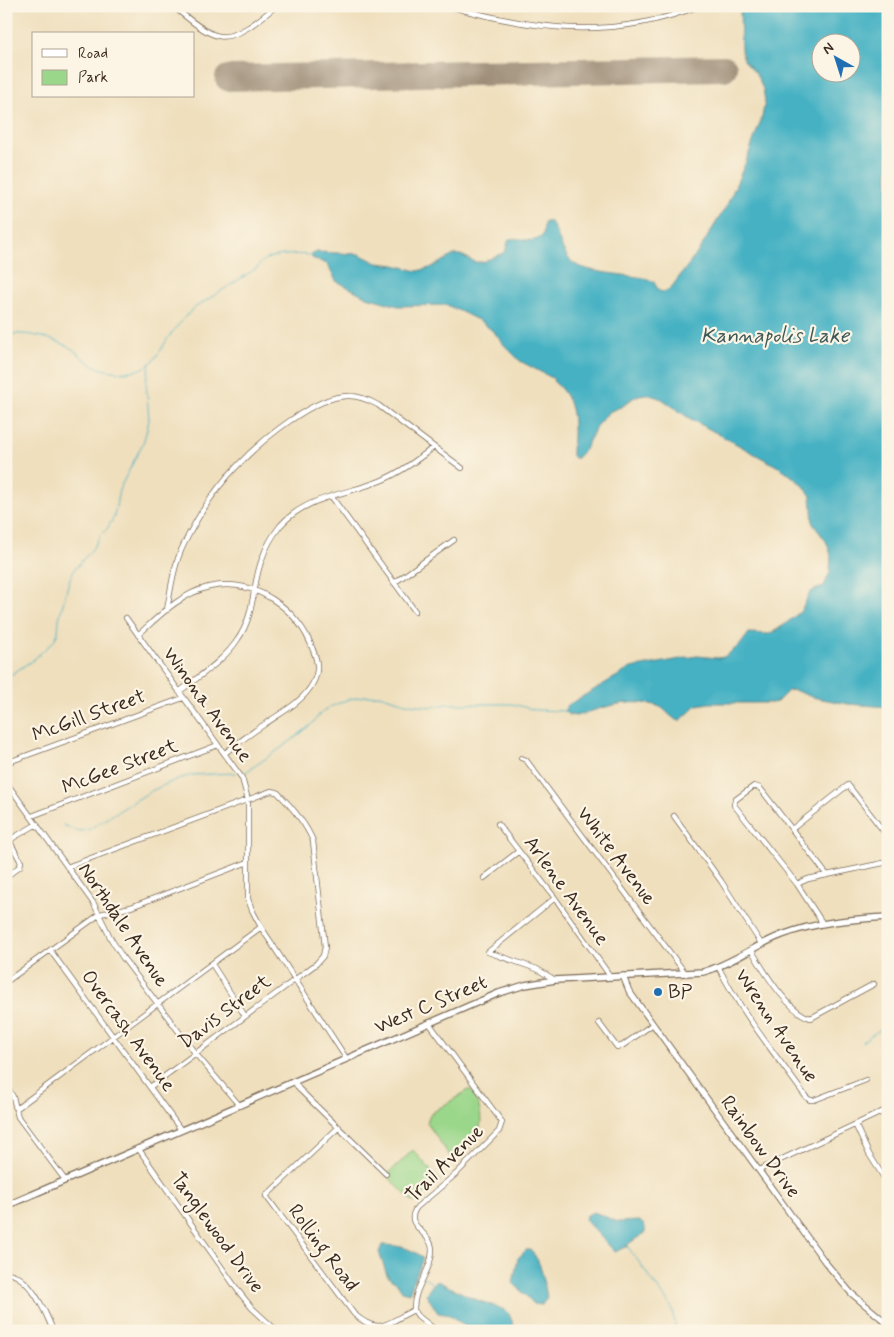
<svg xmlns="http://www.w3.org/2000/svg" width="894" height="1337" viewBox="0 0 894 1337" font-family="Mynerve,sans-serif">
  <rect width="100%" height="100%" fill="#fcf5e5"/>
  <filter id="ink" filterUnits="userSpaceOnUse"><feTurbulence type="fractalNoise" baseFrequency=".02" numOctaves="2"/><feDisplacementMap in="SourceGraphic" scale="10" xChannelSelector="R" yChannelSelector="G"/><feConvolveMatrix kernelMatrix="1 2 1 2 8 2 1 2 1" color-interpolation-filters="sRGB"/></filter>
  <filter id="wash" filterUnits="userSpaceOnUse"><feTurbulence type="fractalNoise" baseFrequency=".0096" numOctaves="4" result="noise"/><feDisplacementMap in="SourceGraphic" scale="20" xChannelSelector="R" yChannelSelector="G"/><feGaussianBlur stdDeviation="1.12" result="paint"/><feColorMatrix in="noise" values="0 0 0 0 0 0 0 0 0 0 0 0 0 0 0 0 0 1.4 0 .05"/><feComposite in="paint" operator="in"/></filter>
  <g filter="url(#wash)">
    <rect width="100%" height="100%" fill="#efdfbd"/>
    <!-- green -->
    <path fill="#9bd78b" stroke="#6b8054" d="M470,1089C490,1119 481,1142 454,1162L427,1123L430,1114Z
      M413,1150L440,1181L414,1203L388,1177V1174Z"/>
    <!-- water -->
    <path fill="#45b1c3" stroke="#406e70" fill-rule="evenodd" d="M740,6H888V707L848,704L812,697L794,690L788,691L777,702L771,703H709L697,705L680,721C670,719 667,709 658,706C630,697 602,708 576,716L569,715L564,711L568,705L631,668L697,656L718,658L724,657L740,645L749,633L770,634L784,625L801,611L810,592L824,586L830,572L831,555L826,541L813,524L811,496L804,486L784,470L689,418L662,399L647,394L639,395L633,398L623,406L609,412L597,425L585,449L577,458H574L572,456V451C574,425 576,399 553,381L554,379L520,361L505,346L494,332L480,321L447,305L398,306L367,297L336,281L327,264L312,258L311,255L317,252L359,254L377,263L395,265L417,271L430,268L454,255H461L475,262H483L505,252L509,239C522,236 533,246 543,235L544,224L545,222H551L553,226C559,237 562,252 571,261C584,274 630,274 648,279L654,282L659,291L664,292L670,289L698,252L727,205L745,164L762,117L765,101L763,89L756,74L744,60L741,50ZM822,42H852V72H822Z
      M594,1212L618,1222L640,1221L645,1226V1233L628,1244V1247H625L615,1252L585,1220L586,1215Z
      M382,1245C397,1245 412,1248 423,1258L409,1293L402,1291L397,1283L390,1279L387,1275L379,1252Z
      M526,1250H530C542,1260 544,1283 547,1297L542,1305L534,1304L513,1283L518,1258Z
      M437,1281L477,1300L505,1310L509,1314L516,1331H471L450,1315L438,1313L426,1294L433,1284Z"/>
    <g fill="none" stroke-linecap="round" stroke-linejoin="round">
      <!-- stream -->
      <path stroke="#45b1c3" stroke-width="1" d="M6,335C25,331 55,338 72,349C79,354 86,361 93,365C107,373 135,375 148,365C157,359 162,347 168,338C177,326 185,316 196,307L257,268C259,265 262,261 266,259C276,254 301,254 312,255
        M6,678L33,660L53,642L58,633L59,619L69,581L74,570L93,548L100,536L107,529L114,517L119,490L143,443L146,433L149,420L146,381L150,364
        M240,773L246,772L291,741L312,724L320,714L330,707L346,700L365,696L379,695L409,704L432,707L448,704H512L536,710L565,711
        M63,825L77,831L88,830L151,791L178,779L192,775L236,773
        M862,1042L870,1036L888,1025
        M628,1247L672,1308L676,1331
        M425,1277L433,1284"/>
      <!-- runway -->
      <path stroke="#95846e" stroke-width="26" d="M228,78L724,68"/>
    </g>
  </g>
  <g filter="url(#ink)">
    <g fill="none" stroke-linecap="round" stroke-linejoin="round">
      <!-- minor casing -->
      <g stroke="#7a6956" stroke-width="6">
        <path id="minor" d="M173,6C184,15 205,34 219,36C237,40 263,17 276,6
          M449,6C536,31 613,40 699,6
          M331,496L415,611
          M394,583L454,540
          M167,610C171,587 174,564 184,544C198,516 216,487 238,465C261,441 315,395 349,396C360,396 369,400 378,405L462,468
          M126,618L242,778L248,800V899L252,910L261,927L346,1058
          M138,635C159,616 180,594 209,587C254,577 299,609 313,650C318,662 319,671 313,683C303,702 282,712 265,724C251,733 238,743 225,753
          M179,692C199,676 224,661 238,639C255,615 252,585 262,559C266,547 273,535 280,526C306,496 345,495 380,481C400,473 417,460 434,447
          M521,758L526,760L686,974
          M6,763L183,698
          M6,782L94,904L111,939L123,958L195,1053L239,1105
          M32,816L218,745
          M674,816L721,881L762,945
          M498,824L555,898L610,976
          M792,829L848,785L888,837
          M67,867L271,791L277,792C290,805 306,824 313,841L325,947L323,956L316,964L150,1087
          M6,877L20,866L21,862L10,842L13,838L37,824
          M484,878L519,851
          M797,884L808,879L888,862
          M555,898L488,952L537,969L555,980
          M823,924L797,884L734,805L735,800L754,786L760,788L827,875
          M50,950L181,1130
          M752,951C763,970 789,1013 811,1018L874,984
          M212,964L245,1016
          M719,968C742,1014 776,1055 806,1097L810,1100H814L866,1080
          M6,982L100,914L131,907L248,862
          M599,1023L617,1047L622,1046L653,1024
          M294,1081L299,1089L386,1174
          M6,1085L13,1097L18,1117L65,1180
          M16,1109L261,927
          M855,1124L869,1154L888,1184
          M339,1127L266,1196L354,1314C381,1337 387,1322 414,1310
          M138,1148L239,1292L252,1308L277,1331
          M759,1170L888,1109
          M6,1273C29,1274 46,1312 53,1331
          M414,1310C413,1287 432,1271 432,1250C432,1231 402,1227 417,1207L456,1174L499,1131L502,1122L429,1023
          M414,1310L418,1316L437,1331"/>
      </g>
      <!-- tertiary casing -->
      <g stroke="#7a6956" stroke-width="7">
        <path id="tertiary" d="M623,976L629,991L825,1262L851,1293L888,1324"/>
      </g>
      <!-- secondary casing -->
      <g stroke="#7a6956" stroke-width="8">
        <path id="secondary" d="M6,1206L499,993L525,985L555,980L703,972C732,964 755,945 782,935C816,922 852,919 888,917"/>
      </g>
      <!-- minor -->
      <use href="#minor" stroke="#fff" stroke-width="4.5"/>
      <!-- tertiary -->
      <use href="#tertiary" stroke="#fff" stroke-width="5"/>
      <!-- secondary -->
      <use href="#secondary" stroke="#fff" stroke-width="5.5"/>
    </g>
  </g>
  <!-- markers -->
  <circle fill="#1f6fb2" stroke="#fcf5e5" stroke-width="2" cx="658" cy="992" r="5"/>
  <g text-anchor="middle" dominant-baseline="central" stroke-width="4.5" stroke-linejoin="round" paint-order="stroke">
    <!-- street labels -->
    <g font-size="20" fill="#3b2a1e" stroke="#fcf5e5">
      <text transform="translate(207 705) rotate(54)">Winona Avenue</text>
      <text transform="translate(89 716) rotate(-20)">McGill Street</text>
      <text transform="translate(120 767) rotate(-21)">McGee Street</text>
      <text transform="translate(616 856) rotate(53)">White Avenue</text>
      <text transform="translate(566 891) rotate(54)">Arlene Avenue</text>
      <text transform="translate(123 925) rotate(56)">Northdale Avenue</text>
      <text transform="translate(431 1005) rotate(-23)">West C Street</text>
      <text transform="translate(225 1012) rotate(-37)">Davis Street</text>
      <text transform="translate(776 1026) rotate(56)">Wrenn Avenue</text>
      <text transform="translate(128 1031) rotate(54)">Overcash Avenue</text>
      <text transform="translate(760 1147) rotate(54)">Rainbow Drive</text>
      <text transform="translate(445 1164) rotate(-45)">Trail Avenue</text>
      <text transform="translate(217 1233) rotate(54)">Tanglewood Drive</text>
      <text transform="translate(323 1248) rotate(53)">Rolling Road</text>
    </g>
    <!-- poi labels -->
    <g font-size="20" fill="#3b2a1e" stroke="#fcf5e5" text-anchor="start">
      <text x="668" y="992">BP</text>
    </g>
    <!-- water labels -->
    <g font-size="21" font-style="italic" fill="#3e5958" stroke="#fcf5e5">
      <text x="775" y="336">Kannapolis Lake</text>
    </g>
  </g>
  <!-- margin -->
  <rect width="894" height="1337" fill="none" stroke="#fcf5e5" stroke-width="25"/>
  <!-- legend -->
  <rect x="32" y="32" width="162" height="65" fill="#fcf5e5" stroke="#afa495"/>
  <rect x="42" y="49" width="25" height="8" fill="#ffffff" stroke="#afa495"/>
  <text x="78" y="58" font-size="15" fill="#3b2a1e">Road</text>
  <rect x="42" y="70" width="25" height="15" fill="#9bd78b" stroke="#afa495"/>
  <text x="78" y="82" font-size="15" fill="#3b2a1e">Park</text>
  <!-- north arrow -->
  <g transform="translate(836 58) rotate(321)"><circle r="24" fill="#fcf5e5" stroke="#afa495"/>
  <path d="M0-4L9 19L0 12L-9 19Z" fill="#1f6fb2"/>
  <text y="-8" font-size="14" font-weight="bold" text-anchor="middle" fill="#3b2a1e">N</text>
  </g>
</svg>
